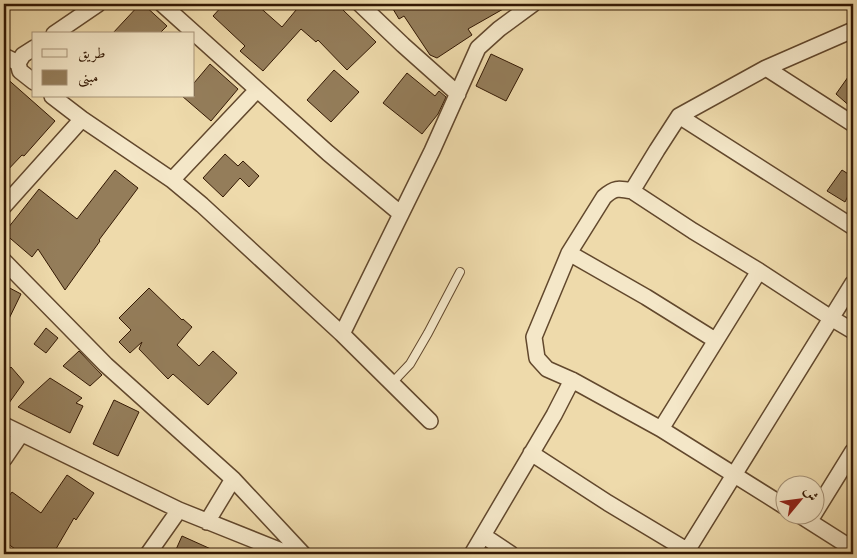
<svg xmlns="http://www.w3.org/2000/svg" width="857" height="558" viewBox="0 0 857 558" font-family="'Sorts Mill Goudy',Amiri,serif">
  <rect width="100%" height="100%" fill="#eedaab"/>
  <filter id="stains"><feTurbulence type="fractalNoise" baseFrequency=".004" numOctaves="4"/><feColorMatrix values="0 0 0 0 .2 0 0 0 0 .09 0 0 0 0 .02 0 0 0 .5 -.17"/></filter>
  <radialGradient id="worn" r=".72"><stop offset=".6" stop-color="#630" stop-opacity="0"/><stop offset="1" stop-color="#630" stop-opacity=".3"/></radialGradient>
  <!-- building -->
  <path fill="#947d5a" stroke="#331803" d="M140,4H143L167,26L159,34H112Z
    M224,4H256L282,27L301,4H348L343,10L376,42L347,70L318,40L316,42L301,29L263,71L240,51L245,46L213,16Z
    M390,4H512L468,29L472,35L437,58L430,55L404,16L399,19Z
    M491,54L523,69L506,101L476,86Z
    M210,64L238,89L211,121L182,96H194V83Z
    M334,70L359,92L331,122L307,100Z
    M853,70V109L836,94Z
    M407,73L435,96L439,91L446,97L438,114L422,134L383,103Z
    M4,76L55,121L24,156L22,155L4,174Z
    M225,154L238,166L243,161L259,176L249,187L240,178L223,197L203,178Z
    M115,170L138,188L99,240L100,241L65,290L38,249L32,257L4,233L39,189L77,219Z
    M842,170L853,177V186L845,202L827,191Z
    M4,285L21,294L4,329Z
    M149,288L182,320L183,319L192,327L177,345L199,366L213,351L237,373L208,405L173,374L168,379L139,349L142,342L130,353L119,342L131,330L119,318Z
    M46,328L58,338L46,353L34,344Z
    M79,351L102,375L90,386L63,366Z
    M11,367L24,382L4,410V374Z
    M50,378L82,398L76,403L83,406L70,433L18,407Z
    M114,400L139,412L118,456L93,444Z
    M67,475L94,493L76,520L74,518L53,554H22L4,541V503L12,492L41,513Z
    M182,536L222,554H174Z"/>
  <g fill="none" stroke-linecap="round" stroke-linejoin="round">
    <!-- service casing -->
    <g stroke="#62482d" stroke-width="10">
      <path id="service" d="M392,383L410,364L428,333L460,272"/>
    </g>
    <!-- minor casing -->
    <g stroke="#62482d" stroke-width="18">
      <path id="minor" d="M162,4L328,153L401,214
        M360,4L403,45L458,94
        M54,34L98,4
        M34,48L23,55L18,63L20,71L34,82
        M4,56L18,63
        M766,68L853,124
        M52,96L82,119L172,180L202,205L342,334L430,421
        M679,116L853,227
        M172,180L257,90
        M632,191L693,231L759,271L831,318L853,331
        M4,206L82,119
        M569,253L646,297L715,340
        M4,261L106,365L233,479L303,554
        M342,334L432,151L478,48L499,29L533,4
        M4,425L179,510L289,554
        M661,429L759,271
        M531,453L608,503L693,554
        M4,459L21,434
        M784,506L661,429L572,380L547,369L537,358L534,337L569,253L604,197C614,188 618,188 632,191L657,150L679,116L766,68L853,30
        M814,514L853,451
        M801,516L853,549
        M207,522L233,479
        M484,536L511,554
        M148,554L179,510
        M472,554L554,415L572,380
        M685,554L853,283"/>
    </g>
    <!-- service -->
    <use href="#service" stroke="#f4e7c8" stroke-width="8"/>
    <!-- minor -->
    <use href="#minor" stroke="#f4e7c8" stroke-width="15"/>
  </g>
  <!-- margin -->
  <rect width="857" height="558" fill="none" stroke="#eedaab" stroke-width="20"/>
  <rect x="5" y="5" width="847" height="548" fill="none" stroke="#331803" stroke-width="2.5"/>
  <rect x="10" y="10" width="837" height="538" fill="none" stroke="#331803"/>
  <!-- legend -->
  <rect x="32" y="32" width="162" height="65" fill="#f4e7c8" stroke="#a79479"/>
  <rect x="42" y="49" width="25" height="8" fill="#f4e7c8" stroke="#a79479"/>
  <text x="78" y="58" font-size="15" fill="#331803">طريق</text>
  <rect x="42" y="70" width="25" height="15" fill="#947d5a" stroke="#a79479"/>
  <text x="78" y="82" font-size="15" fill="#331803">مبنى</text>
  <!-- north arrow -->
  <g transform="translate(800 500) rotate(61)"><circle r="24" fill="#f4e7c8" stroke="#a79479"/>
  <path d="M0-4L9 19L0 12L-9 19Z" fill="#8f2418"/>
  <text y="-8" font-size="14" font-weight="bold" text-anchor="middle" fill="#331803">ش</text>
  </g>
  <rect width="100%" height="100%" filter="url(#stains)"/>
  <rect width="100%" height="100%" fill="url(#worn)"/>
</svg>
